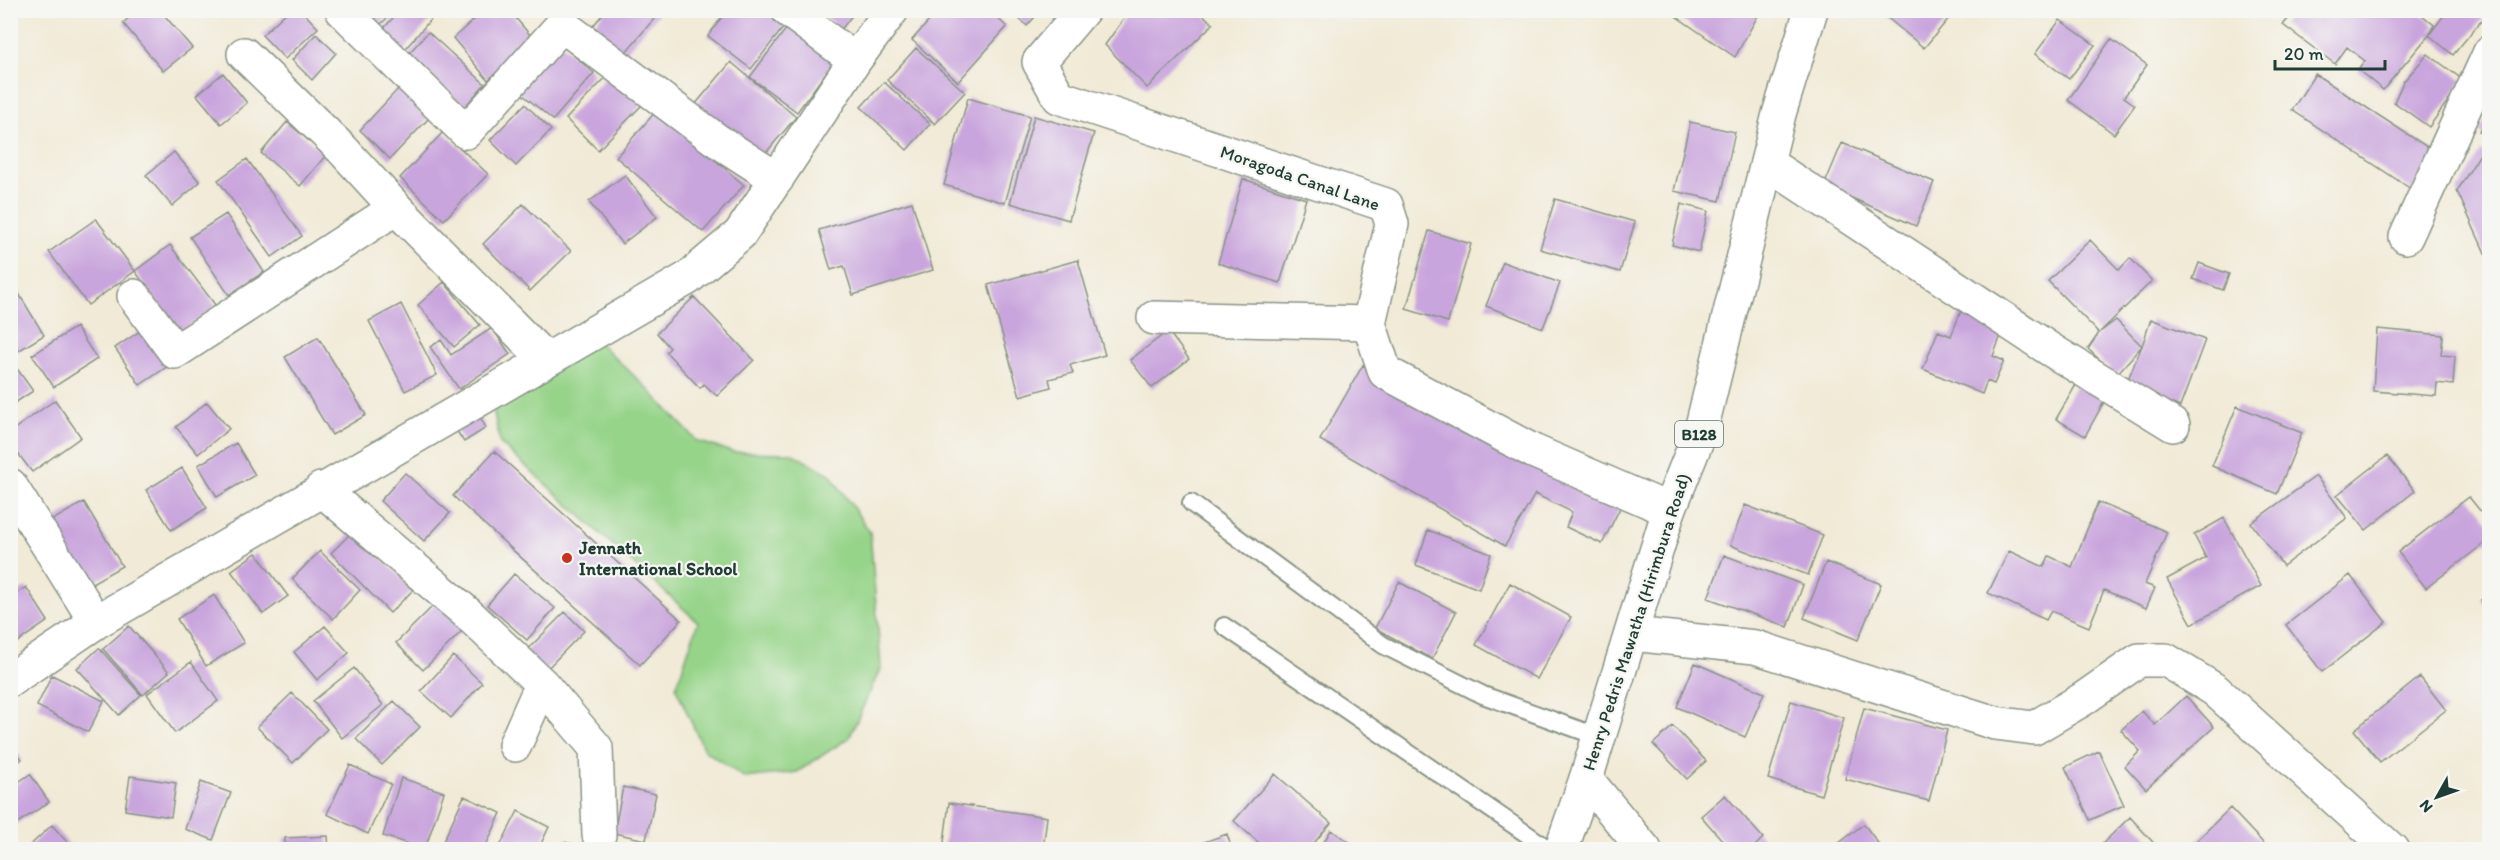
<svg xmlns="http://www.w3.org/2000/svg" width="2500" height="860" viewBox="0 0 2500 860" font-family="Itim,sans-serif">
  <rect width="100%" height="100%" fill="#f6f6f2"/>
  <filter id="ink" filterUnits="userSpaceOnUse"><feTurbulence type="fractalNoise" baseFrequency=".0167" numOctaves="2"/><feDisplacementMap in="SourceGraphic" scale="12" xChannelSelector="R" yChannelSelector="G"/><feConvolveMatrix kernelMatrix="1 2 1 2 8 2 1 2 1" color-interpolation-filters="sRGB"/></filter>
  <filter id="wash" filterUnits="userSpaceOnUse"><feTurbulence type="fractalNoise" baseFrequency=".008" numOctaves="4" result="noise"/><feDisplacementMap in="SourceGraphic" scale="24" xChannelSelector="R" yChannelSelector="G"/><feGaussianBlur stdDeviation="1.35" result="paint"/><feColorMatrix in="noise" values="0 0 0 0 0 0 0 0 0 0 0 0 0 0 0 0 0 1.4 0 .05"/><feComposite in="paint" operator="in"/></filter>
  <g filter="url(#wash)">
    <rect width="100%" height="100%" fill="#f1ead6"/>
    <!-- green -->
    <path fill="#96d489" stroke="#5a885e" stroke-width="1.5" d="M595,339L646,387L697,441L732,452L791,453L830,474L870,532L881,667L849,738L797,772L745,778L704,750L676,688L698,622L500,443L491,398Z"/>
    <g id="blocks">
      <!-- building -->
      <path fill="#c9a5dd" d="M138,10H160L192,48L163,71L123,23Z
        M289,10H301L318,28L285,59L262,35Z
        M352,10H395L368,37Z
        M400,10H424L432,18L399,56L377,36Z
        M485,10H509L535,41L488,80L453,38Z
        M606,10H656L659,13L625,53L593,26Z
        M727,10H779L790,19L751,69L708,36Z
        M817,10H856L841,30Z
        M939,10H989L1007,27L958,82L912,40Z
        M1010,10H1041L1027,26Z
        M1130,10H1198L1213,24L1147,88L1105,45Z
        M1667,10H1761L1735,57Z
        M1878,10H1956L1924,48Z
        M2280,10H2416L2434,25L2429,35L2383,90L2358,70L2365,61L2347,47L2335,64L2283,25L2289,18Z
        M2448,10H2490L2453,55L2429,35Z
        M2060,20L2095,45L2069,79L2035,54Z
        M789,25L836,59L797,112L750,77Z
        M428,32L485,84L459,113L401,62Z
        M316,34L336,53L312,80L292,60Z
        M2111,39L2147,65L2124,97L2135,105L2114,134L2068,100Z
        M556,40L594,73L553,120L515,88Z
        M916,48L965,92L935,124L887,80Z
        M2428,54L2463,80L2429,127L2394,102L2403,82Z
        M731,62L796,117L759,161L694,106Z
        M611,72L643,104L598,150L566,119Z
        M223,73L247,103L221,124L197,95Z
        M2315,74L2438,154L2414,191L2292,110Z
        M884,82L930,124L907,150L861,107Z
        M399,88L430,117L390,159L360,130Z
        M968,98L1030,116L1005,203L944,185Z
        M525,104L551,130L516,166L490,140Z
        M657,110L744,185L703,232L616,157Z
        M2490,114V138L2479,131Z
        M1034,116L1094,133L1069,220L1010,203Z
        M287,122L326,155L300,186L261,153Z
        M1690,122L1735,132L1720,201L1674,191Z
        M443,132L488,174L444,220L400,178Z
        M1842,143L1934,182L1916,226L1824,186Z
        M2482,151L2490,155V264L2457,191Z
        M174,152L200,182L172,206L146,175Z
        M247,159L302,236L272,257L218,180Z
        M625,175L657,217L622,244L589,202Z
        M1243,179L1306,199L1280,283L1218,263Z
        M1555,199L1635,222L1620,272L1540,249Z
        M912,202L933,270L853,295L844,266L831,270L819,230Z
        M523,204L571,251L530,291L483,244Z
        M1681,204L1708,211L1699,252L1672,245Z
        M226,214L264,272L229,295L190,237Z
        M96,219L135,271L88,305L49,252Z
        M1429,231L1471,244L1448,322L1406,309Z
        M2090,240L2119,270L2130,258L2152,281L2100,332L2116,320L2142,346L2116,375L2088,349L2099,333L2048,281Z
        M170,245L216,306L180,333L135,271Z
        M1078,260L1105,355L1070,365L1073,373L1049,379L1051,387L1020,396L988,285Z
        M1503,262L1560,283L1543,328L1486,306Z
        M2199,263L2229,274L2223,290L2193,279Z
        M444,282L480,325L454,347L418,305Z
        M16,289L44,335L15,353L10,346V293Z
        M694,297L754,360L717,396L704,384L700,388L666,352L670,348L657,333Z
        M401,304L437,375L405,391L369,321Z
        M1961,311L2004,328L1993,356L2004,361L1994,384L1987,381L1982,394L1923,369L1938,331L1951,336Z
        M2151,319L2205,340L2180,407L2125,386L2142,346Z
        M76,327L97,359L54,387L32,355Z
        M146,327L171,364L140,385L115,348Z
        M492,328L510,354L459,389L430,347L441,340L451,355Z
        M2377,329L2443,335L2441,355L2455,356L2453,385L2437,383L2436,396L2373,391Z
        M1168,331L1189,359L1152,388L1130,360Z
        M318,337L366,415L332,435L285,357Z
        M10,359L33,391L10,406Z
        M1363,365L1547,468L1624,500L1602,544L1566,527L1572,512L1535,494L1505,546L1320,440Z
        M2077,383L2105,400L2085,436L2056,419Z
        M55,400L81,437L32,472L10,443V432Z
        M207,402L229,429L198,454L176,427Z
        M2237,406L2302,433L2277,494L2212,466Z
        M478,413L486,428L464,442L454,427Z
        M236,443L255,475L217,497L198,465Z
        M494,451L681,620L640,665L453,496Z
        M2387,456L2415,491L2366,530L2337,495Z
        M182,468L207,508L171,530L146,490Z
        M405,473L450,513L424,541L380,501Z
        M2316,476L2347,518L2283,566L2251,523Z
        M2469,497L2490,523V539L2426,588L2398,552Z
        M84,502L122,566L87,586L49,522Z
        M2098,502L2167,532L2145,584L2155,588L2146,608L2104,590L2089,627L2051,611L2046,620L1988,593L2009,551L2044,567L2049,556L2072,567Z
        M1745,505L1823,535L1808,575L1730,545Z
        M2224,518L2261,586L2192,624L2167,579L2206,558L2194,535Z
        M354,530L413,590L390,613L331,553Z
        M1428,530L1491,554L1479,589L1416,565Z
        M320,551L360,590L333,619L292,579Z
        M256,553L288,596L263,614L231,571Z
        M1724,555L1803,585L1788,627L1708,598Z
        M1826,562L1881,584L1858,640L1804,618Z
        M514,574L555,608L527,640L487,605Z
        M2350,575L2386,622L2322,672L2286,625Z
        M1399,582L1456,612L1432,659L1375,628Z
        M1510,583L1571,617L1537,679L1476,645Z
        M26,587L48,621L10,647V598Z
        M2490,594V611L2481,600Z
        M214,595L244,643L206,666L177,619Z
        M436,603L463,630L423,670L396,643Z
        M565,612L584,631L544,672L524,653Z
        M129,626L169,672L143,695L103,649Z
        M325,626L349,653L317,680L294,652Z
        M99,648L141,695L119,715L77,668Z
        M453,656L482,683L451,718L421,691Z
        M191,662L218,701L175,733L147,694Z
        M1695,663L1764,693L1745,737L1677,707Z
        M354,668L383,705L342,738L313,701Z
        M52,675L104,701L88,732L37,706Z
        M2420,677L2446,710L2380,762L2354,730Z
        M292,693L327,729L293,763L257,727Z
        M2186,696L2214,727L2146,789L2125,766L2140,751L2121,730L2142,711L2155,725Z
        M394,701L420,727L382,765L356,739Z
        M1791,701L1844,718L1821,795L1768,779Z
        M1864,708L1947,730L1929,801L1845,779Z
        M1673,726L1706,761L1687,779L1653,744Z
        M10,745L22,759L10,769Z
        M2099,751L2124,805L2090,820L2065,767Z
        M350,765L391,784L368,834L327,814Z
        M30,774L49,802L13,826L10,823V788Z
        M1275,774L1331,823L1308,850H1267L1234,821Z
        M130,776L176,783L171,817L125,810Z
        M401,778L444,792L425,849L383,836Z
        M201,782L231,793L213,840L185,829Z
        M623,787L656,794L646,840L614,833Z
        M1725,795L1763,838L1751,850H1731L1701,816Z
        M464,796L501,813L484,850H458L443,842Z
        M949,803L1047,817L1043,850H943Z
        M2230,808L2266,846L2262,850H2187Z
        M518,811L549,827L538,850H498Z
        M2130,817L2160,850H2101L2099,847Z
        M1864,824L1883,850H1830Z
        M52,825L74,850H25Z
        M1331,830L1361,850H1319Z
        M1227,834L1232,850H1184V849Z
        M328,836L329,850H285V838Z
        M563,842L597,848L596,850H562Z"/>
    </g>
  </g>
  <g filter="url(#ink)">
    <use href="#blocks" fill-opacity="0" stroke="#889485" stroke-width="1.5"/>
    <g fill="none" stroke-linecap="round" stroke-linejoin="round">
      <!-- service casing -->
      <g stroke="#889485" stroke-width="20">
        <path id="service" d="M1191,503L1383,645L1483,695L1599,737
          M1224,626L1550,850"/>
      </g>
      <!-- minor casing -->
      <g stroke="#889485" stroke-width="36">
        <path id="minor" d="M342,10L466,132L562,25L715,139L777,179
          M788,10L855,60
          M1083,10L1039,62L1059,97L1386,205L1392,224L1369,323L1385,372L1533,451L1669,510
          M244,54L342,149L396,208
          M1767,163L2051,350L2173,425
          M2406,237L2490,52
          M134,296L175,352L396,208L546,360
          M1154,318L1369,323
          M10,485L96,622
          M321,489L467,613L542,684L515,745
          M1632,634L1755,647L1995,723L2034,728L2083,699L2139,660H2166L2215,690L2392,850
          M10,680L96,622L688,278L740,234L855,60L892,10
          M542,684L596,748L599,835
          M1586,779L1645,850"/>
      </g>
      <!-- primary casing -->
      <g stroke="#889485" stroke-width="36">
        <path id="primary" d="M1561,850L1586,779L1669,510L1701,430L1779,114L1811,10"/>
      </g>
      <!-- service -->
      <use href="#service" stroke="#fff" stroke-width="16"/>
      <!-- minor -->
      <use href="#minor" stroke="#fff" stroke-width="33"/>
      <!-- primary -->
      <use href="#primary" stroke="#fff" stroke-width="33"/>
    </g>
  </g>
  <!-- markers -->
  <circle fill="#c8321e" stroke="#f6f6f2" stroke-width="2" cx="567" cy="558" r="6"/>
  <g text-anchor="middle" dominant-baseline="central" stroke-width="4.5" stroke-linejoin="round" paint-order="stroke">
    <!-- shield labels -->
    <rect fill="#f6f6f2" stroke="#60746d" stroke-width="1.5" x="1675" y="421" width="48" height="26" rx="4.5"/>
    <g font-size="16" font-weight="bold" fill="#1f3d34">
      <text x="1699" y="434">B128</text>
    </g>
    <!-- street labels -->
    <g font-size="18" fill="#1f3d34" stroke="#f6f6f2">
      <text transform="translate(1300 178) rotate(19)">Moragoda Canal Lane</text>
      <text transform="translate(1636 622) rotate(-72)">Henry Pedris Mawatha (Hirimbura Road)</text>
    </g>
    <!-- poi labels -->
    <g font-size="18" font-weight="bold" fill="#1f3d34" stroke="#f6f6f2" text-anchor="start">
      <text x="579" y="548">Jennath<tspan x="579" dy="21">International School</tspan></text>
    </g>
  </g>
  <!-- margin -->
  <rect width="2500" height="860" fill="none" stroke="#f6f6f2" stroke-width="36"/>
  <!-- north arrow -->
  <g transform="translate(2437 797) rotate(230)" stroke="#f6f6f2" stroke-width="4.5" paint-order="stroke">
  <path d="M0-4.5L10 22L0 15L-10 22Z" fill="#1f3d34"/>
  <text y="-9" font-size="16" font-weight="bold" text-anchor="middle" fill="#1f3d34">N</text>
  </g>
  <!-- scale -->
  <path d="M2275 60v9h110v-9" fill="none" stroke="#1f3d34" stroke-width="3"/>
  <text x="2284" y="60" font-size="18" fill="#1f3d34" stroke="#f6f6f2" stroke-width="4.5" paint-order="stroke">20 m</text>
</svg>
